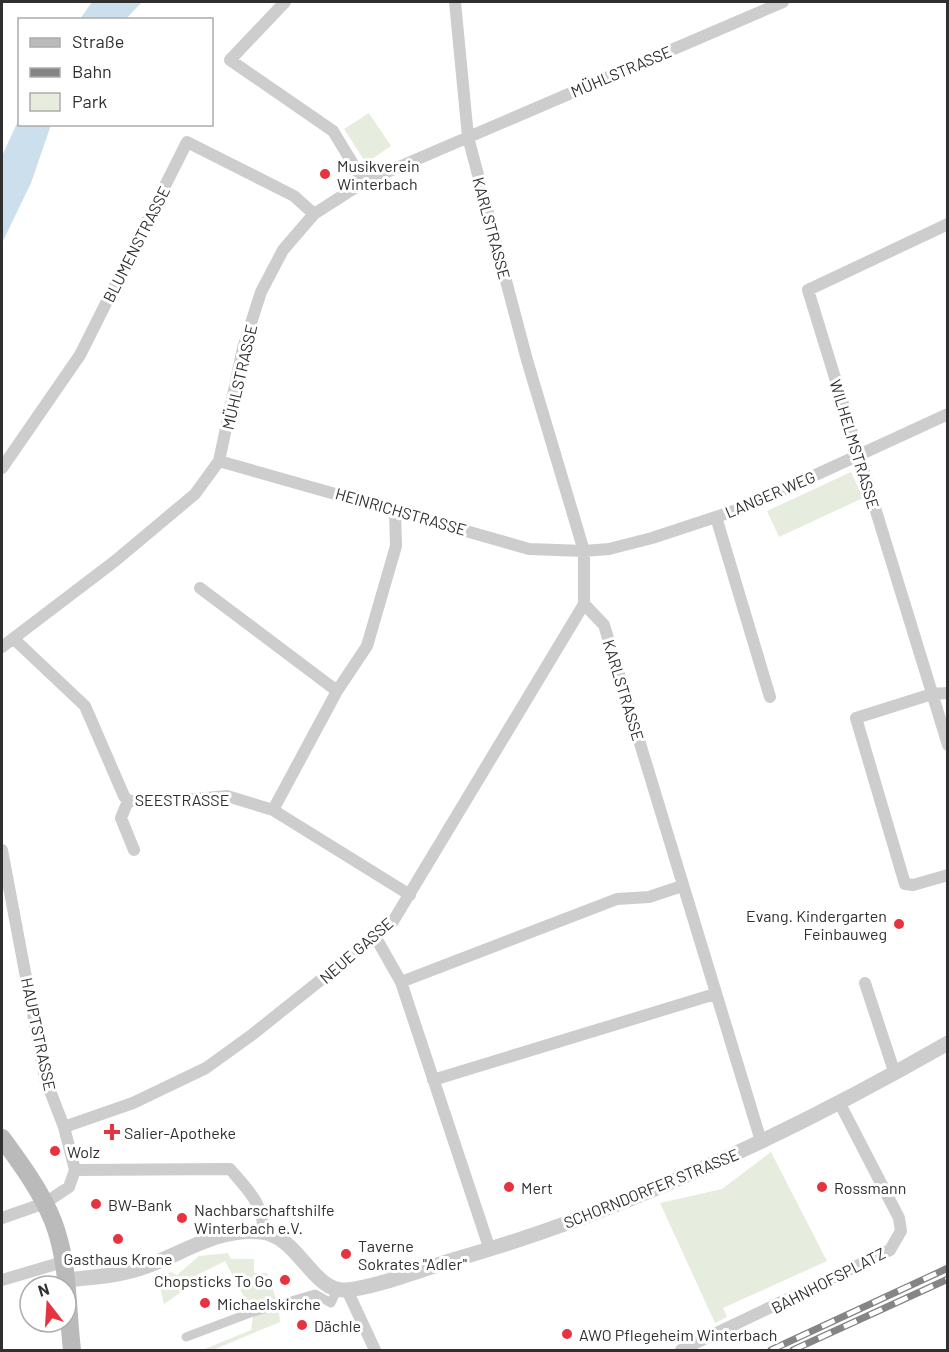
<svg xmlns="http://www.w3.org/2000/svg" width="949" height="1352" viewBox="0 0 949 1352" font-family="Barlow,sans-serif">
  <rect width="100%" height="100%" fill="#fff"/>
  <!-- green -->
  <path fill="#e6edde" d="M369,113L391,146L366,163L344,129Z
    M851,472L863,498L779,537L767,511Z
    M771,1152L827,1261L723,1308L727,1317L715,1323L660,1203L722,1189Z
    M228,1253L231,1259H254V1273H267L278,1304L280,1322L213,1350H202L251,1330L253,1314L225,1261L197,1275L194,1283L164,1304L158,1279L171,1272L177,1275L199,1256Z"/>
  <!-- water -->
  <path fill="#cbdfec" d="M92,2H142L126,19H80Z
    M19,119L20,124L51,125L31,183L2,243V156Z"/>
  <g fill="none" stroke-linecap="round" stroke-linejoin="round">
    <!-- pedestrian -->
    <path stroke="#cdcdcd" stroke-width="9" d="M186,1337L250,1313L315,1294L331,1303L337,1290"/>
    <!-- minor -->
    <path stroke="#cdcdcd" stroke-width="12" d="M285,2L230,60L333,131L364,182
      M455,2L468,137L527,360L584,551V604L604,625L761,1141
      M948,224L808,290L948,745
      M219,461L529,549L584,551L609,549L652,538L746,507L948,414
      M2,468L80,355L187,142L294,196L314,214
      M716,517L770,697
      M200,588L337,691
      M14,639L85,706L124,796L128,801H174L227,796L273,810L410,895
      M2,647L115,561L195,494L219,461L243,348L261,292L283,250L314,214L364,182L783,2
      M948,693L932,694L856,718L905,884L913,885L948,875
      M128,801L121,818L134,850
      M273,810L337,691L367,646L396,546L395,510
      M2,850L45,1078L64,1127L75,1170L69,1187L45,1203L2,1218
      M376,938L401,982L490,1250
      M401,982L617,899L649,897L682,886
      M865,983L895,1074
      M433,1080L715,994
      M64,1127L133,1103L206,1068L253,1034L392,923L584,604
      M75,1170L230,1169C246,1188 265,1205 263,1232
      M2,1280L63,1262
      M347,1290L375,1350
      M681,1350L890,1250L901,1231L899,1218L839,1102"/>
    <!-- tertiary -->
    <path stroke="#cdcdcd" stroke-width="15" d="M66,1280C93,1277 121,1276 147,1266C186,1252 217,1228 261,1232C298,1235 313,1293 346,1290C374,1288 423,1269 453,1260C626,1211 791,1133 948,1043"/>
    <!-- secondary -->
    <path stroke="#bababa" stroke-width="18" d="M2,1138C21,1164 41,1191 53,1221C69,1262 67,1308 72,1350"/>
    <!-- rail casing -->
    <g stroke="#858585" stroke-width="7">
      <path id="rail" d="M771,1350L948,1268
        M793,1350L948,1279"/>
    </g>
    <!-- rail -->
    <use href="#rail" stroke="#fff" stroke-width="4.5" stroke-dasharray="14" stroke-linecap="butt"/>
  </g>
  <!-- markers -->
  <g fill="#e6333f" stroke="#fff" stroke-width="2">
    <circle cx="325" cy="174" r="6"/>
    <circle cx="899" cy="924" r="6"/>
    <path d="M109 1123h6v6h6v6h-6v6h-6v-6h-6v-6h6z"/>
    <circle cx="55" cy="1151" r="6"/>
    <circle cx="509" cy="1187" r="6"/>
    <circle cx="822" cy="1187" r="6"/>
    <circle cx="96" cy="1204" r="6"/>
    <circle cx="182" cy="1218" r="6"/>
    <circle cx="118" cy="1239" r="6"/>
    <circle cx="346" cy="1254" r="6"/>
    <circle cx="285" cy="1280" r="6"/>
    <circle cx="205" cy="1303" r="6"/>
    <circle cx="302" cy="1325" r="6"/>
    <circle cx="567" cy="1334" r="6"/>
  </g>
  <g text-anchor="middle" dominant-baseline="central" stroke-width="6" stroke-linejoin="round" paint-order="stroke">
    <!-- street labels -->
    <g font-size="16" fill="#303030" stroke="#fff">
      <text transform="translate(621 71) rotate(-23)">MÜHLSTRASSE</text>
      <text transform="translate(492 228) rotate(75)">KARLSTRASSE</text>
      <text transform="translate(136 244) rotate(-63)">BLUMENSTRASSE</text>
      <text transform="translate(239 377) rotate(-77)">MÜHLSTRASSE</text>
      <text transform="translate(855 444) rotate(73)">WILHELMSTRASSE</text>
      <text transform="translate(770 494) rotate(-23)">LANGER WEG</text>
      <text transform="translate(401 511) rotate(16)">HEINRICHSTRASSE</text>
      <text transform="translate(624 690) rotate(73)">KARLSTRASSE</text>
      <text x="182" y="799">SEESTRASSE</text>
      <text transform="translate(356 950) rotate(-41)">NEUE GASSE</text>
      <text transform="translate(39 1034) rotate(78)">HAUPTSTRASSE</text>
      <text transform="translate(651 1188) rotate(-22)">SCHORNDORFER STRASSE</text>
      <text transform="translate(828 1280) rotate(-27)">BAHNHOFSPLATZ</text>
    </g>
    <!-- poi labels -->
    <g font-size="16" fill="#303030" stroke="#fff" text-anchor="start">
      <text x="337" y="165">Musikverein<tspan x="337" dy="18">Winterbach</tspan></text>
      <text x="887" y="915" text-anchor="end">Evang. Kindergarten<tspan x="887" dy="18">Feinbauweg</tspan></text>
      <text x="124" y="1132">Salier-Apotheke</text>
      <text x="67" y="1151">Wolz</text>
      <text x="521" y="1187">Mert</text>
      <text x="834" y="1187">Rossmann</text>
      <text x="108" y="1204">BW-Bank</text>
      <text x="194" y="1209">Nachbarschaftshilfe<tspan x="194" dy="18">Winterbach e.V.</tspan></text>
      <text x="358" y="1245">Taverne<tspan x="358" dy="18">Sokrates "Adler"</tspan></text>
      <text x="118" y="1258" text-anchor="middle">Gasthaus Krone</text>
      <text x="273" y="1280" text-anchor="end">Chopsticks To Go</text>
      <text x="217" y="1303">Michaelskirche</text>
      <text x="314" y="1325">Dächle</text>
      <text x="579" y="1334">AWO Pflegeheim Winterbach</text>
    </g>
  </g>
  <!-- border -->
  <rect width="949" height="1352" fill="none" stroke="#303030" stroke-width="6"/>
  <!-- legend -->
  <rect x="18" y="18" width="195" height="108" fill="#ffffff" stroke="#acacac" stroke-width="1.5"/>
  <rect x="30" y="38" width="30" height="9" fill="#bababa" stroke="#acacac" stroke-width="1.5"/>
  <text x="72" y="48" font-size="18" fill="#303030">Straße</text>
  <rect x="30" y="68" width="30" height="9" fill="#858585" stroke="#acacac" stroke-width="1.5"/>
  <text x="72" y="78" font-size="18" fill="#303030">Bahn</text>
  <rect x="30" y="93" width="30" height="18" fill="#e6edde" stroke="#acacac" stroke-width="1.5"/>
  <text x="72" y="108" font-size="18" fill="#303030">Park</text>
  <!-- north arrow -->
  <g transform="translate(48 1304) rotate(343)"><circle r="28" fill="#ffffff" stroke="#acacac" stroke-width="1.5"/>
  <path d="M0-4.5L10 22L0 15L-10 22Z" fill="#e6333f"/>
  <text y="-9" font-size="16" font-weight="bold" text-anchor="middle" fill="#303030">N</text>
  </g>
</svg>
